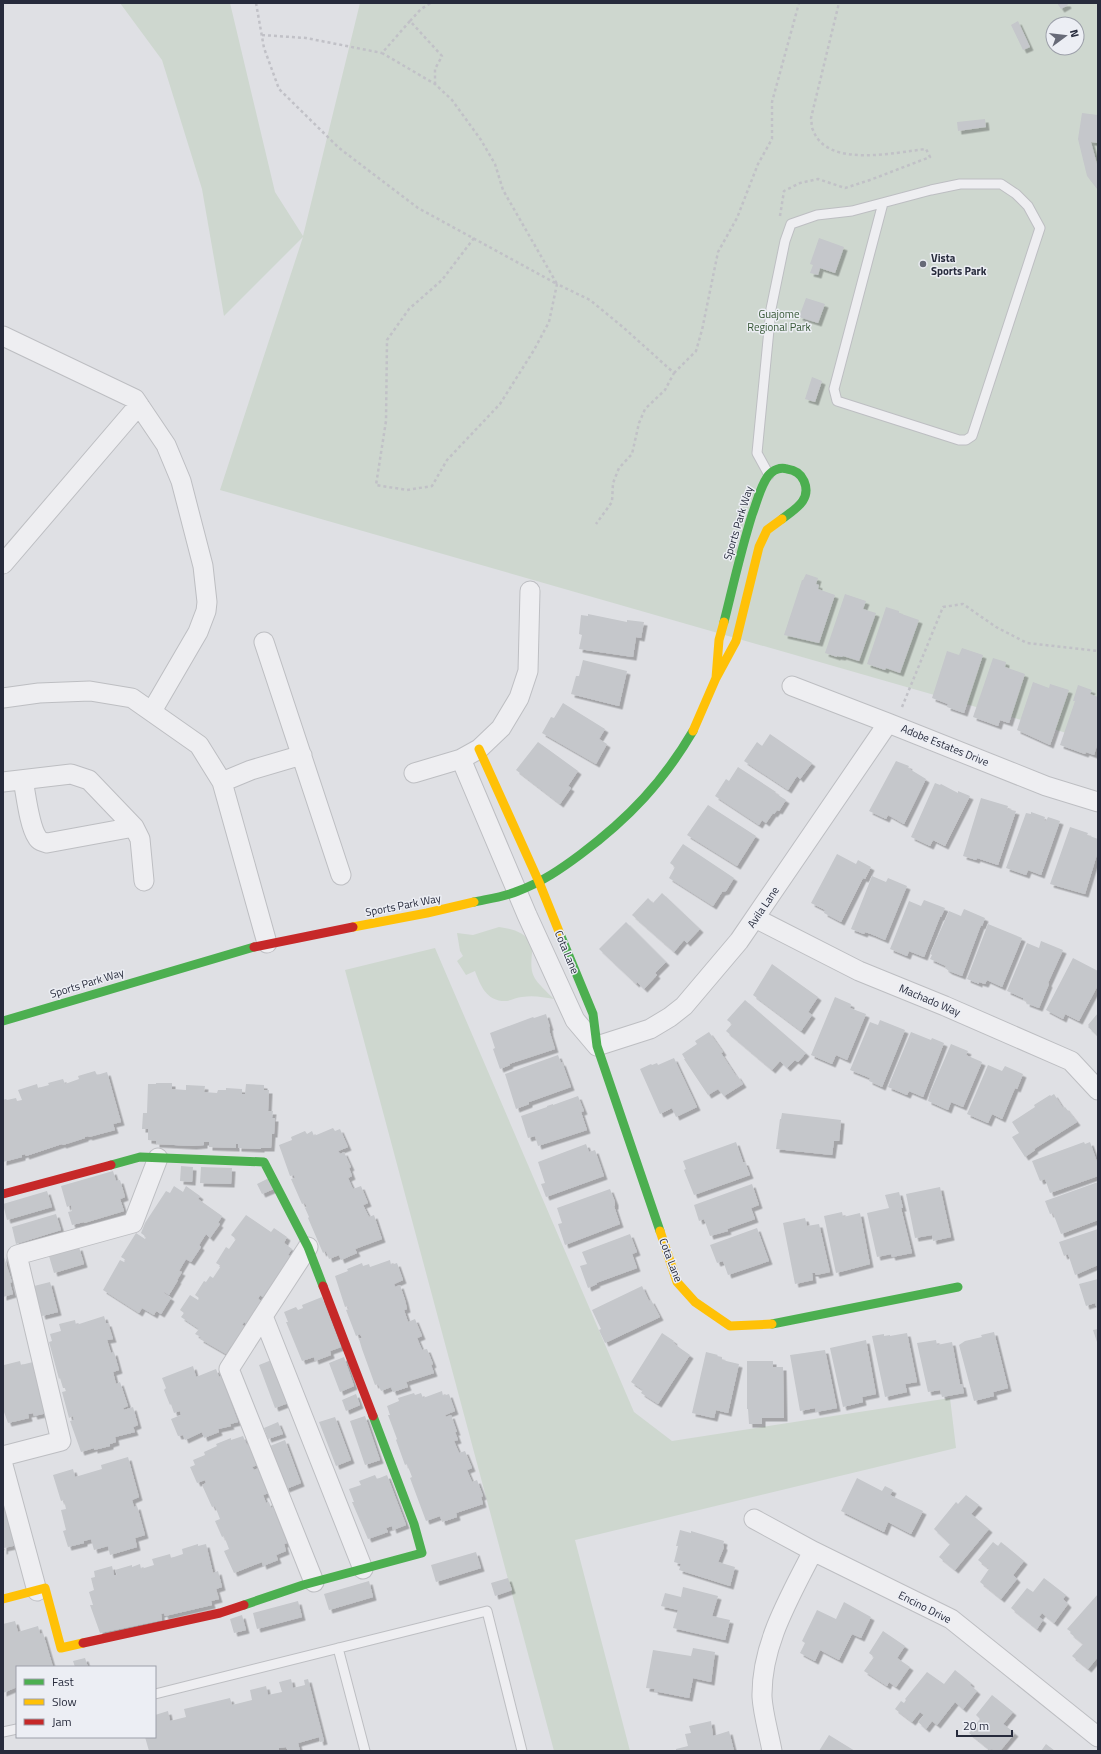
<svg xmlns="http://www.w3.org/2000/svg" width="1101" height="1754" viewBox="0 0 1101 1754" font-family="'Titillium Web',sans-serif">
  <defs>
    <filter id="shadow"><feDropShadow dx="3.5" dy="3.5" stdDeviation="0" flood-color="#0004"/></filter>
  </defs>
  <rect width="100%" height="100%" fill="#dfe0e4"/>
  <!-- green -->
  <path fill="#ced7cf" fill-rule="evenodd" d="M120,3H230L275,192L303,236L360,3H1098V742L220,490L303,237L224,316L202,189L162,60ZM1053,24H1077V48H1053Z
    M499,927C514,929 523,932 533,944C529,977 531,976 554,999C543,997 533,995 522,997C517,997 512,1000 507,1001C487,1002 481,987 475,971L466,975L457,961L463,956L460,951L457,933L473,935Z
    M435,948L634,1412L672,1441L950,1398L956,1448L575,1540L630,1751H554L345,970Z"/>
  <!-- building -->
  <path fill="#c5c7cb" filter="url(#shadow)" d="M1057,3H1067L1068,5L1061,9Z
    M1018,21L1030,47L1023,50L1011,25Z
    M1082,113L1098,115V143L1091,142L1098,168V190L1087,176L1078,139Z
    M985,119L986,127L958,131L957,122Z
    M819,238L844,247L835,273L820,268L818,275L810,273L813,265L810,264Z
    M806,298L825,304L818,323L799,317Z
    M812,377L822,381L815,402L805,399Z
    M806,574L818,578L816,584L819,585L818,589L835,595L819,643L784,635L802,580H803Z
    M845,594L866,601L863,609L876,613L859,661L843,656L842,657L837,656V657L825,653Z
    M886,607L899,611V613L919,620L900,673L886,668L885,670L867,664Z
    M588,614L627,622V620L644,622L641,638L636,637L633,657L579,649L582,635L579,634L581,615L588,616Z
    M962,648L983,655L964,713L947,707L948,704L932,698L947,651L959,655Z
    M993,658L1006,662L1005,667L1025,674L1009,723L1000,720L998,726L973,717Z
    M583,660L627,671L619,706L571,694L576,676H579Z
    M1033,682L1049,688L1050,684L1069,690L1050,745L1017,730Z
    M1078,685L1092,690L1090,694L1098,697V742L1094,755L1086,752L1085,754L1060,745L1075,701H1073Z
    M563,703L605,729L599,739L607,744L596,764L542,733L551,717L554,718Z
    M770,734L812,763L800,779L797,776L788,790L744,761L757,742L762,746Z
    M538,742L578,771L568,786L571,788L560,804L516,770Z
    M896,761L909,766L908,768L926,779L904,824L888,815L886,819L869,811Z
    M738,767L776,792L775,793L786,800L779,811L777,810L774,814L773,813L766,823L762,820L759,825L715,796L726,779L729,781Z
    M935,783L940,785L941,784L958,793V791L970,796L945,846L933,840L930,846L911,837Z
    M981,798L1008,806L1007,809L1016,811L998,865L977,858L976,860L963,856Z
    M708,805L756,836L737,866L687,835Z
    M1031,812L1045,817L1044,820L1046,821L1048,817L1060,821L1041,875L1028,870L1026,875L1006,868L1026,813L1031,814Z
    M1070,827L1088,833L1087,835L1098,839V851L1085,894L1050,884Z
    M683,844L734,878L726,891L722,892L713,906L669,878L675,867L670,863Z
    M837,854L856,864L858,860L871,867L865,879L863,878L841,922L824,913L825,910L811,903Z
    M872,876L886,882L888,878L907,886L885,940L871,934L865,932L864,934L851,929Z
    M662,893L700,929L687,943L684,940L674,952L632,915L648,898L653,903Z
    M924,900L945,908L941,917H940L924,957L909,951L907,956L890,949L909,901L921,906Z
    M964,909L985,918L982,926L981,925L962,976L949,971L945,968L946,966L930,959L932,955L930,954L949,911L961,916Z
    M626,922L666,962L655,973L657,975L644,989L637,982L636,984L599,949Z
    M988,924L1022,938L1002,987L987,980L985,984L979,982V984L967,979Z
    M1041,941L1063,950L1048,983L1049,984L1039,1008L1026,1003L1027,1001L1023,1000V998L1007,991L1027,943L1039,948Z
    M1073,958L1098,971V985L1079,1021L1065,1014L1063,1019L1046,1010Z
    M772,964L818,997L808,1012L812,1015L801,1031L753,995Z
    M835,997L851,1004L850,1008L866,1014L847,1060L836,1055L832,1064L811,1055Z
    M745,1000L806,1053L798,1062L795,1060L787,1068L780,1061L772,1070L726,1031L732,1024L727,1020Z
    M1098,1013V1036L1088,1027L1089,1026L1088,1025Z
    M546,1014L550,1027H549L550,1033L555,1049L509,1064L510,1065L500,1069L493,1049L495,1048L490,1033L533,1017L534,1018Z
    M880,1020L905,1030L882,1087L869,1081L870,1078L850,1070L870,1022L878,1025Z
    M709,1032L723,1052L721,1053L736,1076L737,1075L743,1084L724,1096L718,1089L708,1095L684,1059H685L682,1054L697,1044L695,1041Z
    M911,1032L931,1040L932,1038L944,1043L923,1097L909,1091L907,1095L888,1087Z
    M951,1044L968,1051L966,1055L982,1062L963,1107L951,1102L948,1110L928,1101L930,1093Z
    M558,1055L561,1063L562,1062L571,1087L529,1102V1104L516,1109L505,1074Z
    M674,1058L697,1107L676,1117L672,1108L660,1114L640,1069L651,1064L652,1065L657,1063L658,1065Z
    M988,1065L1002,1071L1005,1066L1023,1074L1017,1089L1015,1088L1002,1119L992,1114L988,1123L967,1114Z
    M95,1071L97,1075L107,1072L121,1122L113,1124L115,1130L89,1137L88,1136L85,1137V1138L63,1145L62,1144L26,1156L25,1154L22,1155V1157L3,1162V1100L6,1099L7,1100L16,1098L17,1101L22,1100L18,1090L37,1084L38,1088L49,1085L48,1083L63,1079L65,1084L79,1079L78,1076Z
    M156,1083H172V1089L186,1090V1085L205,1086L204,1092L217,1093L218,1090H226V1088L242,1089V1094H245L246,1084L264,1085V1090H269L268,1111H273L272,1118H275L274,1134H272L271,1148H261V1149L238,1148V1144H236V1148L209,1147V1142H204V1145L193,1146L156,1144V1141L148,1140V1129H142L143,1113H147L148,1084H156Z
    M1054,1094L1063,1108L1065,1107L1077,1122L1034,1149L1035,1150L1025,1157L1012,1137L1019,1133L1012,1122L1035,1107L1034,1105L1050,1095L1051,1096Z
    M578,1096L584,1111L581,1112L587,1130L538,1146L535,1136L528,1138L521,1116L547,1107V1106L553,1104V1105Z
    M782,1113L841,1120L839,1141H834L832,1155L776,1149L780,1119H781Z
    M333,1128L335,1131L340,1129L348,1147L338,1151L340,1154L344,1152L351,1167L349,1168L352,1176L348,1178L353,1189L361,1186L368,1203L363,1205L369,1217L374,1215L382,1239L355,1249L357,1253L341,1260L339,1255L329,1259L326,1251L323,1253L308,1218L309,1217L305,1208L307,1207L305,1203L302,1204L291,1179L295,1178L294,1175L290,1176L279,1145L292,1140L291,1137L305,1131L307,1134L312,1131L314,1136Z
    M736,1142L743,1162H745L750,1175L694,1195L684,1170L686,1169L683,1161Z
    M1084,1142L1085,1144L1090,1142L1097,1162L1098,1161V1176L1050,1193L1045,1179L1040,1181L1032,1161Z
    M586,1144L589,1152L595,1150L604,1176L546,1197L541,1184L545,1183L538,1162Z
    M181,1166L193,1167L192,1182L180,1181Z
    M201,1167L232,1168L231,1184L200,1183Z
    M113,1171L116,1181L120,1180L125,1197L120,1199L124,1211L84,1223V1222L72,1225L68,1212L72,1211L71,1205L67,1207L61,1186Z
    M271,1177L276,1188L262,1194L257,1184Z
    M1098,1182V1220L1061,1234L1053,1213L1050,1214L1045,1201Z
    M752,1184L759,1205L751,1208L755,1219L727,1229L728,1231L710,1236L704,1219L699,1221L694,1205Z
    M174,1186L183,1192L186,1186L200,1196L198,1199L222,1216L218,1223L220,1224L210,1238L206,1234L199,1245L201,1247L191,1262L186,1259L179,1271L182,1272L177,1280H178L169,1295L164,1292V1293L171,1298L161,1314L156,1311L154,1315L142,1308L139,1313L103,1290L120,1260L124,1262L126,1260L121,1257L136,1233L145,1239L146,1237L141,1233L145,1223L166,1191L170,1193Z
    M940,1187L951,1237L933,1241L932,1235L915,1238L906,1194Z
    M610,1189L615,1202V1206H614L620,1224L565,1245L558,1224L562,1223L557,1208Z
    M47,1191L52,1207L7,1220L3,1204Z
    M899,1192L903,1208H901L912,1253L892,1257L891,1254L877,1257L867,1213L889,1208L885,1195Z
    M842,1212L843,1217L860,1213L870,1264L836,1273L824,1216Z
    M56,1214L61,1230L16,1244L12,1227Z
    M246,1215L271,1232L274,1228L287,1237L284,1243L292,1249L288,1255L291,1257L270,1290L268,1289L263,1297L260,1295L258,1299L263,1302L248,1325L244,1322L242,1325L246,1327L233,1346H231L226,1354L200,1339L201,1337L195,1334L199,1329L181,1317L184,1313L180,1310L190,1295L198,1300L199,1298L195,1295L204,1281L206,1282L210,1276L213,1278L221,1266L216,1263L226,1247L229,1249L236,1239L231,1235Z
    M805,1218L807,1226L819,1224L830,1272L816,1275L815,1273H812L813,1280L795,1284L783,1223Z
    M757,1228L769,1261L728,1275L723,1261L717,1263L710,1245Z
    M1098,1229V1265L1075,1275L1068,1254L1064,1256L1059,1242Z
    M630,1234L637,1252L632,1254L637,1268L596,1283L597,1284L588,1288L580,1266L587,1264L582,1252Z
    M79,1247L84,1264L54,1273L49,1256Z
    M3,1254L12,1282L10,1283L13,1294L3,1297Z
    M390,1260L391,1265L397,1263L403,1280L394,1284L395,1287L400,1285L405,1300L407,1309L404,1310L408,1322L415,1319L422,1336L417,1338L422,1350L427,1349L433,1364L431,1365L434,1373L406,1382L408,1387L393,1392L391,1387L381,1391L378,1384L375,1385L362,1349L359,1339L362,1338L360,1334L356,1336L346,1310L349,1309L348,1306L345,1307L335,1276L348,1271L347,1269L362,1263L363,1266L369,1264L370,1267Z
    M1098,1279V1312L1095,1303L1086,1306L1079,1284Z
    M50,1282L58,1312L42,1316L34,1286Z
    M642,1286L649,1301L651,1300L660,1317L605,1343L599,1330L601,1329L592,1310Z
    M322,1297L341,1347L330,1351L331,1355L315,1361L314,1357L302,1361L286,1322H288L284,1312L296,1307L298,1310L303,1308L302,1305Z
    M104,1316L106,1323H108L113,1339L107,1340L111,1353L114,1352L119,1370L113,1372L116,1384L120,1382L128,1406L123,1408L124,1410L133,1407L138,1425L133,1427L135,1432L115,1437L116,1442L110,1444V1446L94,1450V1448L81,1452L70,1421L74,1420L73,1416L69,1418L62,1392L66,1391L65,1388H63L60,1378L59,1379L49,1342L52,1341L50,1334L61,1331L59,1324L75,1320L76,1325Z
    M1098,1329V1345L1093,1330Z
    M994,1332L1008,1388L993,1392L994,1396L974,1401L959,1345L965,1341L982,1337L981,1335Z
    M662,1333L674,1341L673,1342L677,1346L690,1355L658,1404L641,1393L643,1390L631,1382Z
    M907,1333L917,1382L905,1384L907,1392L885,1397L872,1336L884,1334V1336L890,1335V1336Z
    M866,1340L876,1394L862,1397L863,1402L843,1407L830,1348Z
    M936,1340L937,1345L952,1342L960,1384H962L964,1393L942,1397L940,1390L928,1392L917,1343Z
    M825,1350L837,1408L816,1412L815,1408L800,1411L790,1355Z
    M706,1352L718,1355L717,1356L722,1357V1360L739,1364L728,1413L716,1410L714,1418L692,1413Z
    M344,1357L354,1386L340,1392L329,1363Z
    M274,1359L291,1402L275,1408L259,1365Z
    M20,1361L21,1365L33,1362L47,1413L34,1416L33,1413L28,1414L29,1418L8,1423L4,1412H3L4,1365Z
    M747,1361H773V1367H783L784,1418H762V1424H749L748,1409H747Z
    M193,1366L196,1377L216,1369L219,1377L221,1376L238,1422L230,1424L231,1426L218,1429L219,1432L204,1438L202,1432L185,1440L183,1435L178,1436L171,1419L181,1415L180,1411L174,1413L171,1404L170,1405L164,1390L166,1388L162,1378Z
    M442,1391L443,1396L449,1394L455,1411L445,1415L446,1417L451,1415L457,1432H455L458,1440L454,1441L459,1453L465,1451L472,1468L467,1470L472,1482L477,1480L483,1496L481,1497L483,1504L456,1513L457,1517L442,1522L440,1516L426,1521L410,1478L412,1477L407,1464L405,1465L396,1440L397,1439L388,1415H390L387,1406L399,1401L398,1398L414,1393L415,1395L421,1393L423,1398Z
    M356,1394L360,1405L346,1411L342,1400Z
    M365,1416L380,1460L365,1465L350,1421Z
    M335,1417L351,1460L336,1466L319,1422Z
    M278,1422L283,1434L268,1439L264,1428Z
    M243,1436L247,1445L249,1444L257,1465L252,1467L254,1470L259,1468L269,1493L263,1495L266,1503L269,1502L271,1508L273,1507L287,1543L284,1544L286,1551L276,1555L278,1560L263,1566L262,1562L234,1573L224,1551L229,1549L224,1536L222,1537L215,1521L220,1519L215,1506L212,1507L202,1485L206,1483L205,1480L197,1483L190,1467L195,1465L193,1460L205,1455L204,1452L217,1446L216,1444L231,1438V1440Z
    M285,1440L301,1483L286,1489L270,1446Z
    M128,1457L139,1497L132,1500L134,1507L137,1506L145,1535L135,1538L137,1547L110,1555L108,1546L94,1550L91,1539L84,1541V1543L68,1547L63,1531L66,1530L61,1510L66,1509L64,1500L61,1501L53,1475L73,1469L75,1477L102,1469L101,1465Z
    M375,1475L377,1479L387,1475L406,1525L393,1530L392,1526L386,1528L388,1532L368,1539L352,1502H354L349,1489L361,1485L359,1481Z
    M857,1478L882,1491L885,1486L893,1490L890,1495L923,1511L911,1534L888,1522L884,1532L841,1511Z
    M3,1485L10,1510L5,1511L17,1545L4,1548L5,1550L3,1551Z
    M966,1495L979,1505L971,1514L989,1529L955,1570L939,1557L950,1544L934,1529L956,1502L958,1504Z
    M680,1530L691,1533V1531L724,1541L723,1545L724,1547L718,1562L735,1567L730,1586L679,1570L681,1564L674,1562L678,1546H676Z
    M993,1542L998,1546L1001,1542L1024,1561L1013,1575L1017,1579L1001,1599L980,1582L989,1569L978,1560Z
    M198,1544V1546L206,1544L213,1573L218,1571L222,1587L216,1589L219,1599L211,1601L212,1605L165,1616L164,1613L161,1614L162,1620L100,1633L90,1605H93L89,1592L94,1590L91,1578L95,1577L94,1571L112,1566L114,1575H117L115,1570L132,1565V1567L140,1564L141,1569L154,1565L152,1559L170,1554L171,1558L183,1554L182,1549Z
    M476,1552L481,1568L436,1582L431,1565Z
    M508,1578L512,1590L495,1596L491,1583Z
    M1044,1578L1066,1595L1063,1599L1068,1604L1054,1623L1042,1613L1039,1617L1043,1620L1037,1629L1011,1608L1027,1588L1033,1592Z
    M369,1581L373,1597L329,1610L324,1594Z
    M683,1587L718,1596L712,1616L730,1620L725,1640L673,1628L678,1610L661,1606L665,1593L681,1597Z
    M1098,1594V1657L1088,1669L1072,1656L1083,1644L1070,1633L1071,1632L1067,1629Z
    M298,1601L302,1617L257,1629L253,1613Z
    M844,1602L871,1617L861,1638L852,1634L839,1660L820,1650L815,1661L800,1653L805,1643L802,1641L817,1610L836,1619Z
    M242,1615L246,1630L234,1633L230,1619Z
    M15,1621L18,1632L38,1626L40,1634L43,1633L53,1667H17V1687L3,1693V1624Z
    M883,1631L905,1646L897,1658L910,1667L896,1687L889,1682L887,1686L864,1671L874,1657L869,1653Z
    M693,1648L715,1652L711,1682L693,1678L689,1698L654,1691L655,1689L646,1688L653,1650L691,1656Z
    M85,1658L88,1667H75L73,1661Z
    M955,1670L971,1683L970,1685L977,1691L963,1709L955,1702L937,1725L932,1721L926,1729L918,1722L924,1715L920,1712L912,1722L895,1709L901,1701L904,1703L906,1700L905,1699L927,1672L944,1684Z
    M291,1679L293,1688L305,1685L304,1680L308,1679L324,1741L320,1742L319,1737L298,1743L300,1751H288L286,1747L279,1748V1751H149L145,1737H155V1715L168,1711L170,1721L186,1717L184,1709L230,1698L232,1705L252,1700L250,1690L266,1686L268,1695L282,1692L279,1682Z
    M992,1695L1013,1712L1003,1724L1015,1733L1000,1751H994L992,1749L990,1750L969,1733L980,1719L976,1715Z
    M711,1721L713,1736L729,1731L734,1751H676V1749L688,1746L685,1734L691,1733L689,1726Z
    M829,1735L855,1751H819Z
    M1046,1744L1055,1751H1041Z"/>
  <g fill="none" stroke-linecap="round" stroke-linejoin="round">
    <!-- lane casing -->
    <g stroke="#bdbec2" stroke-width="11">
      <path id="lane" d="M769,475L757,453L771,309L785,241L791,224L817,215L852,211L931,190L960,184H1001L1016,194L1028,206L1040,228L972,436L966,440H959L837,401L834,389L883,203
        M338,1648L365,1751
        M155,1694L487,1611L522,1751
        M3,1732L17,1729"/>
    </g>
    <!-- street casing -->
    <g stroke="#bdbec2" stroke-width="21">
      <path id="street" d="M3,336L135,399L166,445L181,481L203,566L207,602L206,611L198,632L152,711
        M3,564L139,405
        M264,642L341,875
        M792,686L888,723L1046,786L1098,802
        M3,698L39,693L90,691L132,698L199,745L222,782L267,943
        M461,759L527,915L575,1020L597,1046L650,1029L670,1017L684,1006L739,941L888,723
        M414,773L461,759L479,749L501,728L519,698L528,671L530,591
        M23,780C26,794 29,825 37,837C39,841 43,842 47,843L134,827
        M3,782L71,774L89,780L134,827L140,839L144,881
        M222,782L251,770L302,755
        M755,918L859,971L945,1006L1071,1061L1098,1090
        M308,1247L263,1316L363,1569
        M263,1316L229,1369L314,1582
        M3,1456L61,1441L17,1255L133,1223L158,1158
        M3,1465L37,1591
        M754,1519L813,1551L951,1619L1098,1737
        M772,1751C769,1734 763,1714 762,1697C761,1644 790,1597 813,1551"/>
    </g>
    <!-- path -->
    <path stroke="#c1c1c7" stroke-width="2.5" stroke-dasharray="3 3" stroke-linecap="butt" d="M256,3L264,48L279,89L339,148L418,208L557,284L503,190L495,164L481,140L452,100L435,84L382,53L410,21L442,56L435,69V84
      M410,21L421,9L431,3
      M262,35L306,38L382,53
      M780,216L784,191L800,183L818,179L845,188L870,180L930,157L926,149C896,152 827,169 813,130C811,127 812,122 811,118L839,3
      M474,238L442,280L409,309L387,340L386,421L376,485L407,490L432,486L447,460L500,404L534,350L549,322L557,284L590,300L624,328L674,373L665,390L645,409L639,423L632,454L619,468L613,483L612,502L596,524
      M674,373L696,351L702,330L718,252L737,218L758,164L772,139V102L799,3
      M902,707L943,607L963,604L996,627L1027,643L1098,651"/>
    <!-- lane -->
    <use href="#lane" stroke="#eeeef1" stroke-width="9"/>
    <!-- street -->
    <use href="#street" stroke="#eeeef1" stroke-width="19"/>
    <!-- fast -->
    <path stroke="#4caf50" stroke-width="9" d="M724,622C733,586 741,550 752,515C757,502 760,487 768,476C773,470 780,467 787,469C795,470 801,474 804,481C812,500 795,509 782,519
      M474,902C488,899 504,897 518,891C542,882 561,869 581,854C629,818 663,782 693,731
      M560,934L593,1014L597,1046L660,1231
      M3,1021L254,947
      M111,1165L140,1157L264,1162L308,1247L323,1286
      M772,1324L958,1287
      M244,1605L303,1585L422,1553L414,1524L373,1416"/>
    <!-- slow -->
    <path stroke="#ffc107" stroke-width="9" d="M716,678L719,640L724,622
      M693,731L716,678L736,641L759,547L767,530L782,519
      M479,749L539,882L560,934
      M353,927L427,913L474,902
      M660,1231L677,1282L695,1302L730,1326L772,1324
      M3,1599L45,1588L61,1648L83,1643"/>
    <!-- jam -->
    <path stroke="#c62828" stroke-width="9" d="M254,947L353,927
      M3,1194L111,1165
      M323,1286L373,1416
      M83,1643L220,1613L244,1605"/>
  </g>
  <!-- markers -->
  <circle fill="#676a77" stroke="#eceef4" stroke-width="1.5" cx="923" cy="264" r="4"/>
  <g text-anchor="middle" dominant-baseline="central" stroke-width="3" stroke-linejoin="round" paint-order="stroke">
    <!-- poi labels -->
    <g font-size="11" font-weight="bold" fill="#272b3c" stroke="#eceef4" text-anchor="start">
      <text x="931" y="258">Vista<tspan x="931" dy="13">Sports Park</tspan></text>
    </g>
    <!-- park labels -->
    <g font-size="11" fill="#365735" stroke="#eceef4">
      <text x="779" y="314">Guajome<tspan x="779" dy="13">Regional Park</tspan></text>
    </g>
    <!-- street labels -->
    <g font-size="11" fill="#272b3c" stroke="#eceef4">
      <text transform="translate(738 523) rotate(-73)">Sports Park Way</text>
      <text transform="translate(945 745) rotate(22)">Adobe Estates Drive</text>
      <text transform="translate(403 905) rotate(-11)">Sports Park Way</text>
      <text transform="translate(763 907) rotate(-56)">Avila Lane</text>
      <text transform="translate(567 952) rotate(67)">Cota Lane</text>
      <text transform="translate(87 983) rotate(-17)">Sports Park Way</text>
      <text transform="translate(930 1000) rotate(23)">Machado Way</text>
      <text transform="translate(671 1260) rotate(69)">Cota Lane</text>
      <text transform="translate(925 1607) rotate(27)">Encino Drive</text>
    </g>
  </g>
  <!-- border -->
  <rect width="1101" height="1754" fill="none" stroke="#272b3c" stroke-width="8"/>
  <!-- legend -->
  <rect x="16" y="1666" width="140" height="72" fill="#eceef4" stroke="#9da0aa"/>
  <rect x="24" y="1679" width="20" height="6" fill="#4caf50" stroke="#9da0aa"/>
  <text x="52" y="1686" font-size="12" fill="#272b3c">Fast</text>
  <rect x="24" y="1699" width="20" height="6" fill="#ffc107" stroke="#9da0aa"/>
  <text x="52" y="1706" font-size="12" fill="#272b3c">Slow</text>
  <rect x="24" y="1719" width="20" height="6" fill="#c62828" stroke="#9da0aa"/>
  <text x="52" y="1726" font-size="12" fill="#272b3c">Jam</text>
  <!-- north arrow -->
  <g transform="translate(1065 36) rotate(75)"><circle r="19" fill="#eceef4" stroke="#9da0aa"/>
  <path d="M0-3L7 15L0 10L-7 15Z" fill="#676a77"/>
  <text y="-6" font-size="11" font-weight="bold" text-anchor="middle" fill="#272b3c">N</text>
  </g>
  <!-- scale -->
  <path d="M957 1730v6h55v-6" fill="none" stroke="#272b3c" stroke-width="2"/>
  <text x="963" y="1730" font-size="12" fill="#272b3c" stroke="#eceef4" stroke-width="3" paint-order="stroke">20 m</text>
</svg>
